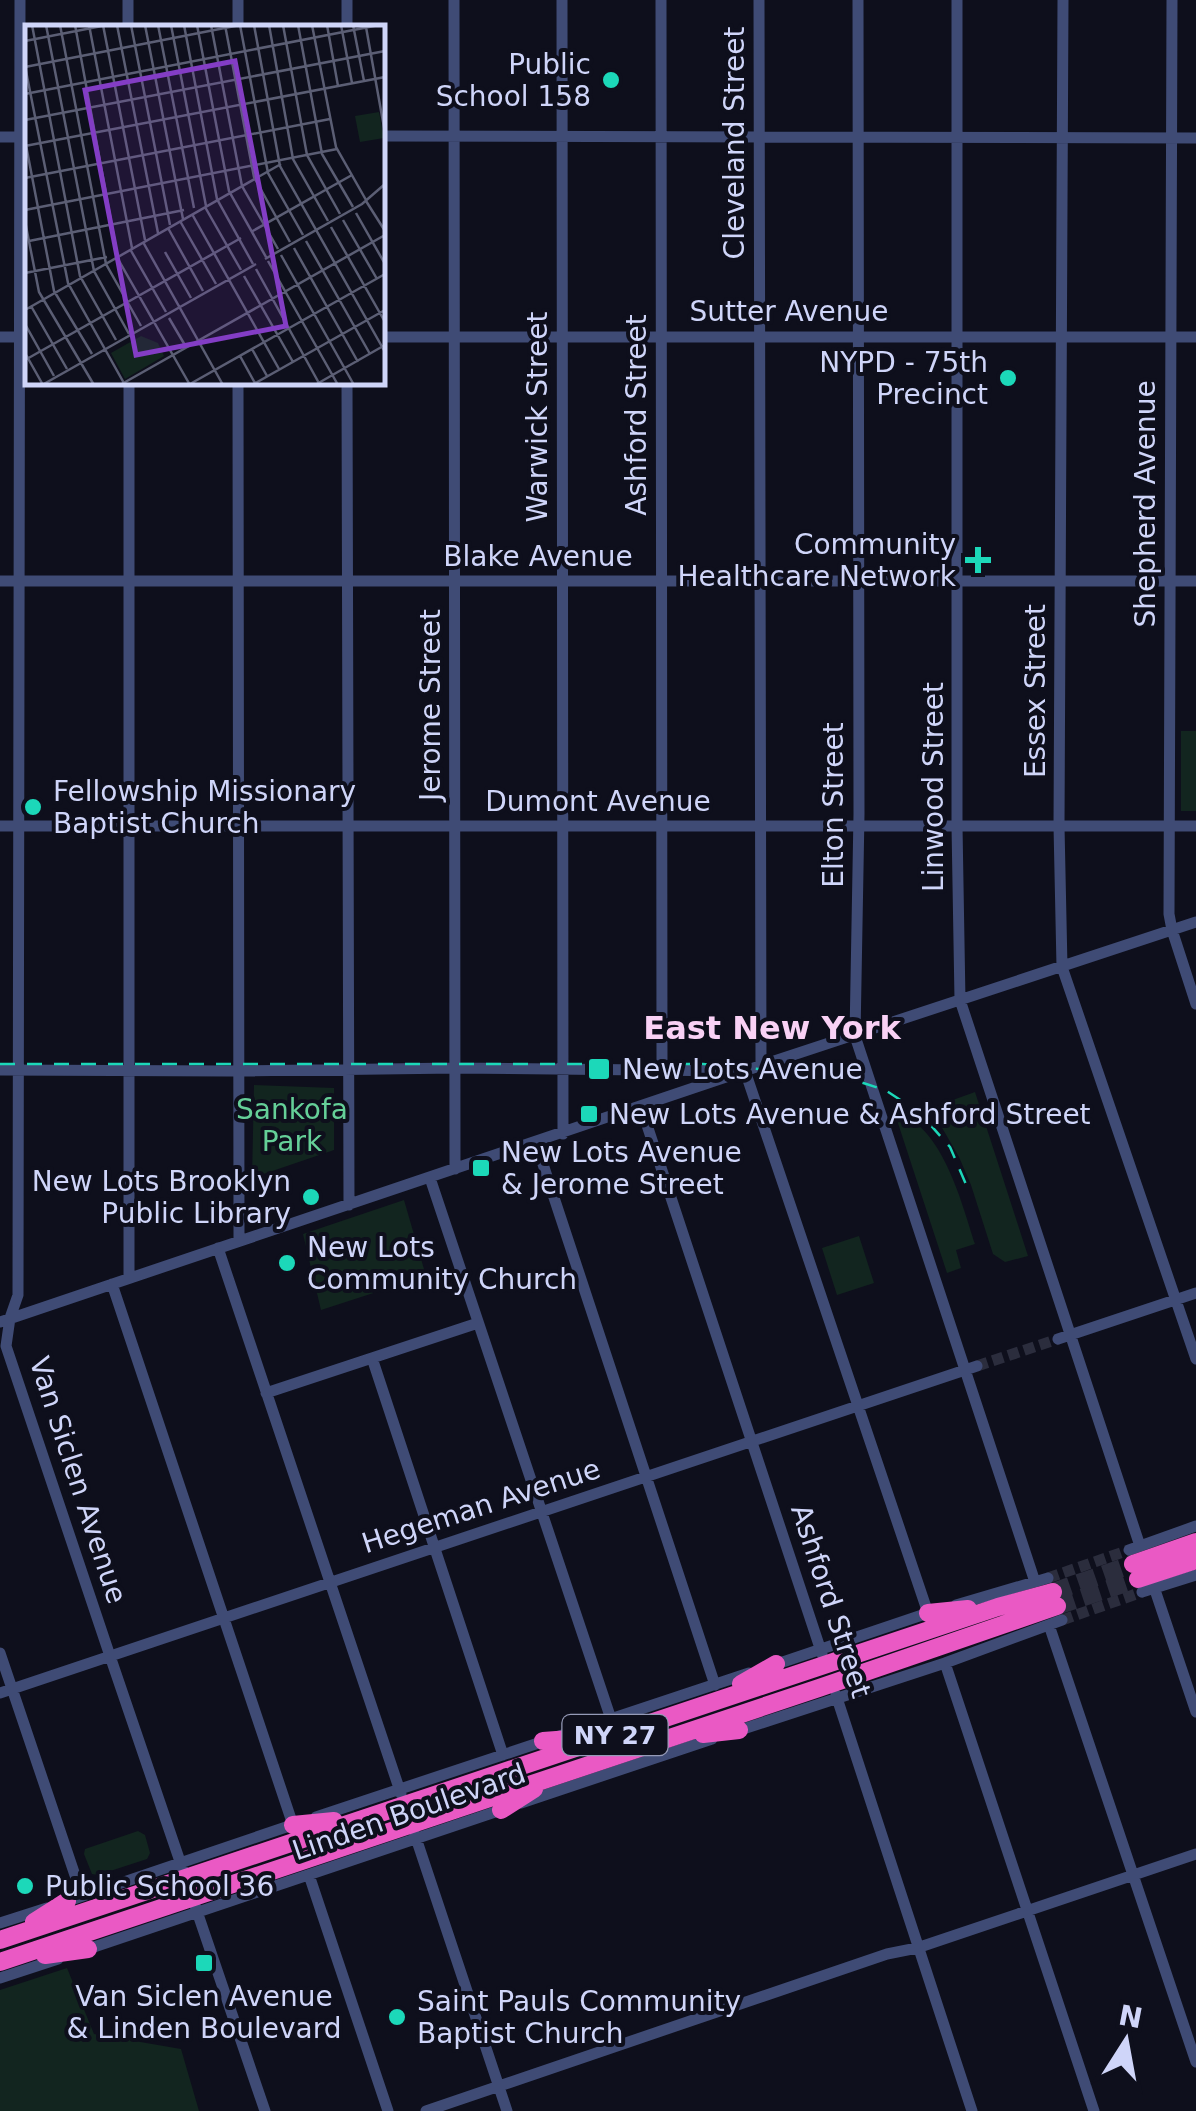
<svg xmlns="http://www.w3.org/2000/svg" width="1196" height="2111" viewBox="0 0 1196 2111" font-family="'DejaVu Sans',sans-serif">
  <rect width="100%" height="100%" fill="#0e0f1c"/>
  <!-- green -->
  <path fill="#12251f" d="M1181,731H1196V811H1181Z
    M254,1085L334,1088V1150L252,1178Z
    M975,1092L1028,1256L1005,1262L993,1254L971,1185L959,1157L941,1126L939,1105Z
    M894,1111C943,1126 961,1201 975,1244L956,1250L961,1268L947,1273Z
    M404,1200L426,1276L321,1310L303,1234Z
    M859,1236L874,1283L837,1295L822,1248Z
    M138,1831L145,1835L150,1853L147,1859L98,1875L92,1874L84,1854L85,1849Z
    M67,1968L94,2034L181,2049L199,2111H0V1990Z"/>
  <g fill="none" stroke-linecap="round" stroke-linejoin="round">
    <!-- minor-tunnel -->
    <path stroke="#2b2d3d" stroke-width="11" stroke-dasharray="11 5.5" stroke-linecap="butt" d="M977,1366L1058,1339
      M1048,1578L1129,1550
      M1062,1620L1142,1592"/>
    <!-- highway-tunnel -->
    <path stroke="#2b2d3d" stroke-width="18" stroke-dasharray="18 9" stroke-linecap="butt" d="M1053,1592L1133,1564
      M1057,1606L1138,1579"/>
    <!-- minor -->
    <path stroke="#3f4b75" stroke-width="11" d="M20,0L18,1295L10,1318L6,1346L110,1656L265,2111
      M347,0V28
      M454,0L455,1169
      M562,0L563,1134
      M661,0L662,1069
      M759,0L761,1066
      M858,0L859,814L855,1036L1035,1582
      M957,0V826L960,1000L1140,1546
      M1063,0L1059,826L1062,967L1196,1359
      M1172,0L1169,914L1172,930L1196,1004
      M128,28V0
      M238,28V0
      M382,136L1196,138
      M0,137H26
      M0,337H28
      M382,337H1196
      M129,382V1278
      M238,382L239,1241
      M347,382L349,1205
      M0,581H1196
      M0,826H1196
      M0,1070L229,1071L455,1068L736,1071
      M745,1071L928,1613
      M641,1107L822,1654
      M536,1143L715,1685
      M430,1178L611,1719
      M218,1248L401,1794
      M112,1284L293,1825
      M0,1322L720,1079L1196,922
      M1058,1339L1196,1293
      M372,1358L503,1755
      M266,1393L478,1323
      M1129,1550L1196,1526
      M1154,1587L1196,1712
      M1142,1592L1196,1575
      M956,1605L1048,1578
      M1049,1625L1196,2062
      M0,1653L82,1896
      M945,1663L1094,2111
      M771,1666L934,1611
      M0,1693L977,1366
      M836,1695L972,2111
      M734,1732L945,1663L1062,1620
      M521,1803L712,1739
      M316,1817L749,1673
      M415,1835L507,2111
      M309,1875L388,2111
      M65,1902L298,1823
      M0,1923L47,1908
      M85,1950L504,1809
      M0,1978L58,1959
      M426,2111L887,1954L917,1948L1196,1854"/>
    <!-- highway -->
    <path stroke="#ea59c4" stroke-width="18" d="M1133,1564L1196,1542
      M1138,1579L1196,1560
      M928,1613L968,1609
      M741,1684L776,1664
      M703,1734L739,1730
      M543,1741L584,1738
      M501,1810L534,1789
      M293,1825L334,1821
      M34,1922L67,1901
      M0,1940L998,1607L1053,1592
      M45,1955L88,1949
      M0,1962L819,1688L1057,1606"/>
    <!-- rail -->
    <path stroke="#1cd8b9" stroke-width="2.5" stroke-dasharray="15 12" stroke-linecap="butt" d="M0,1064H703L845,1077L885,1090L919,1112L950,1147L968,1189"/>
  </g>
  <!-- markers -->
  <g fill="#1cd8b9" stroke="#0e0f1c" stroke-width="4">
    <circle cx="611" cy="80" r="10"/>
    <circle cx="1008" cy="378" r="10"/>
    <path d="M973 545h10v10h10v10h-10v10h-10v-10h-10v-10h10z"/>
    <circle cx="33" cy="807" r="10"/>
    <rect x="587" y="1057" width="24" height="24" rx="5"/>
    <rect x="579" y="1104" width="20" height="20" rx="5"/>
    <rect x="471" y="1158" width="20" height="20" rx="5"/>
    <circle cx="311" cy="1197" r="10"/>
    <circle cx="287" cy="1263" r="10"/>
    <circle cx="25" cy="1886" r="10"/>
    <rect x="194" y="1953" width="20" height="20" rx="5"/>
    <circle cx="397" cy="2017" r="10"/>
  </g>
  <g text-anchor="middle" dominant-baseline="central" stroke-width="8" stroke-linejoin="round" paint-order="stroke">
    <!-- shield labels -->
    <rect fill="#0e0f1c" stroke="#959ab7" stroke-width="2.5" x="562.5" y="1715" width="105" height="40" rx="8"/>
    <g font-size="25" font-weight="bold" fill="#cfd5f9">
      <text x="615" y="1735">NY 27</text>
    </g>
    <!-- poi labels -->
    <g font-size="28" fill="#cfd5f9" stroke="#0e0f1c" text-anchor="start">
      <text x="591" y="64" text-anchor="end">Public<tspan x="591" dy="32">School 158</tspan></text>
      <text x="988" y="362" text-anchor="end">NYPD - 75th<tspan x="988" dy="32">Precinct</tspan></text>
      <text x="956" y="544" text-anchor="end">Community<tspan x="956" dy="32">Healthcare Network</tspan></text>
      <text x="53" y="791">Fellowship Missionary<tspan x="53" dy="32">Baptist Church</tspan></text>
      <text x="622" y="1069">New Lots Avenue</text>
      <text x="609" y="1114">New Lots Avenue &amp; Ashford Street</text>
      <text x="501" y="1152">New Lots Avenue<tspan x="501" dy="32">&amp; Jerome Street</tspan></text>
      <text x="291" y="1181" text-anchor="end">New Lots Brooklyn<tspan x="291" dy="32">Public Library</tspan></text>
      <text x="307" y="1247">New Lots<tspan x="307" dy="32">Community Church</tspan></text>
      <text x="45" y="1886">Public School 36</text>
      <text x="204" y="1996" text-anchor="middle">Van Siclen Avenue<tspan x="204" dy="32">&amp; Linden Boulevard</tspan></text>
      <text x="417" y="2001">Saint Pauls Community<tspan x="417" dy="32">Baptist Church</tspan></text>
    </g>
    <!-- street labels -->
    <g font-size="28" fill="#cfd5f9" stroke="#0e0f1c">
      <text transform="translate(734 143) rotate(-90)">Cleveland Street</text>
      <text x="789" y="311">Sutter Avenue</text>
      <text transform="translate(636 415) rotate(-90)">Ashford Street</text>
      <text transform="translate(537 417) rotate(-90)">Warwick Street</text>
      <text transform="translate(1145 504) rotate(-90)">Shepherd Avenue</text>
      <text x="538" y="556">Blake Avenue</text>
      <text transform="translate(1035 691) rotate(-90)">Essex Street</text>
      <text transform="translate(430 705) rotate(-90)">Jerome Street</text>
      <text transform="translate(933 787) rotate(-90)">Linwood Street</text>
      <text x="598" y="801">Dumont Avenue</text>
      <text transform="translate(833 805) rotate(-90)">Elton Street</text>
      <text transform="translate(78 1480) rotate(72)">Van Siclen Avenue</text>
      <text transform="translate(481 1506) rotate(-18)">Hegeman Avenue</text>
      <text transform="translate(831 1601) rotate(72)">Ashford Street</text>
      <text transform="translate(409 1812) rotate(-19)">Linden Boulevard</text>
    </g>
    <!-- park labels -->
    <g font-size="28" fill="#65cf98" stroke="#0e0f1c">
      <text x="292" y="1109">Sankofa<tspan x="292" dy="32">Park</tspan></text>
    </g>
    <!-- quarter labels -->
    <g font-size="32" font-weight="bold" fill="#f9d1f5" stroke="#0e0f1c">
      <text x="772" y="1028">East New York</text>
    </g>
  </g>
  <!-- overview -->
  <g transform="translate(25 25)">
    <rect width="360" height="360" fill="#0e0f1c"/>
    <path d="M354,87L359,113L335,117L330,91ZM116,311L133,318L139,331L100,354L86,328Z" fill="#12251f"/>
    <path fill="none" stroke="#5b5e74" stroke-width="2.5" d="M7,0L55,251L91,315M21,0L69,246L104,309M35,0L81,239L116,301M50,0L93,234L165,360M64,0L107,223M78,0L120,215M92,0L133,208M106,0L145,200M120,0L158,194M133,0L169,183M146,0L181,181M159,0L192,174L228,239M172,0L204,166L241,232M186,0L217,161L253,224M200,0L229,152L265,217M215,0L243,148L278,210M229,0L255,141L360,327M244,0L268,134L303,196M258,0L282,130L315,189M273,0L297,129L328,182M287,0L311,122L341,175M302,0L313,61M316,0L327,58M328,0L339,56M341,2L360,108M0,16L82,0M0,41L43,258L100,360M0,42L215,0M0,69L354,0M0,95L360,26M0,115L29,266L67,329M0,121L360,52M0,153L305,94M341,176L360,206M180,182L216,245M0,185L312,124M331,188L360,239M167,189L254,344M318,195L352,254M0,196L14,267L69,360M155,196L191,259M306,202L360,297M143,203L178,266M226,207L327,150M4,216L159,185M281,216L345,329M118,217L198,360M269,223L333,337M105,224L141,287M140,227L166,273M256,230L329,360M240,234L337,179L360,159M243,236L313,360M231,244L295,360M0,248L82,232M219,251L268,337M6,281L42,344M0,285L256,139M144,293L161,322M0,299L29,351M227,324L242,351M0,328L18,360M215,331L231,360M0,335L216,213M165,359L360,249M17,360L231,239M95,360L360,210M227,360L360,285M290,360L360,320"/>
    <path fill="#833dc5" fill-opacity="0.15" stroke="#833dc5" stroke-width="5" d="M210,36L261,301L111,330L60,65Z"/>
    <rect width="360" height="360" fill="none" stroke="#cfd5f9" stroke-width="5"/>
  </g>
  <!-- north arrow -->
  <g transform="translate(1126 2041) rotate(11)" stroke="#0e0f1c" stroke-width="8" paint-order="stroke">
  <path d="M0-8L18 38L0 25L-18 38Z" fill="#cfd5f9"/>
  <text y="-15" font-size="28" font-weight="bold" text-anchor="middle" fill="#cfd5f9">N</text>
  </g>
</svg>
